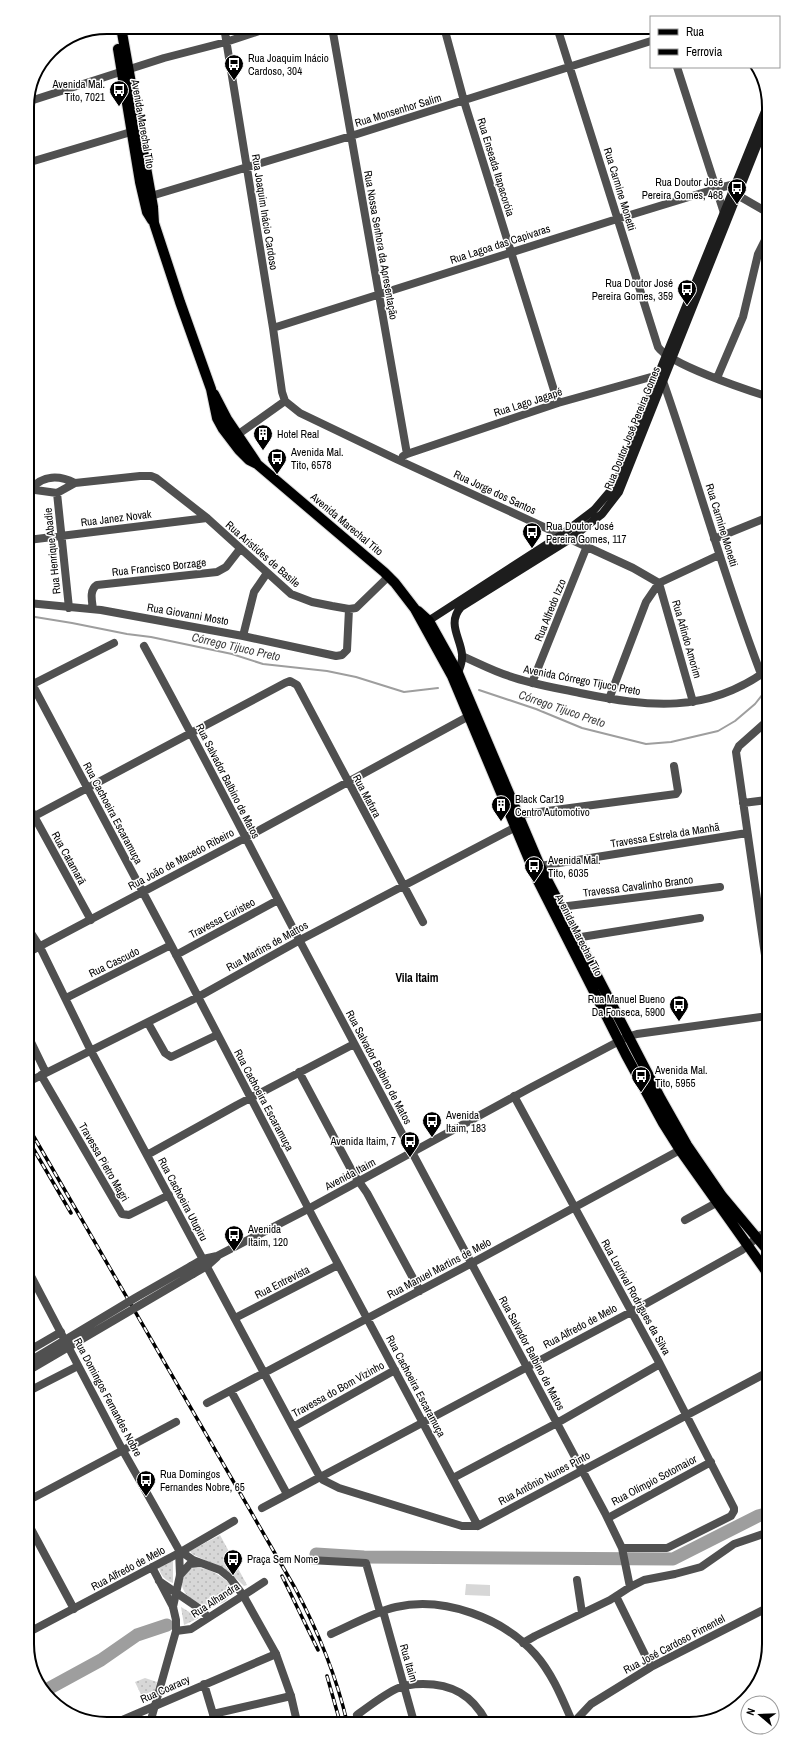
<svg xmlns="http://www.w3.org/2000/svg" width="796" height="1751" viewBox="0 0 796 1751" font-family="'Archivo Narrow',sans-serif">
  <defs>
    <pattern id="grass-dots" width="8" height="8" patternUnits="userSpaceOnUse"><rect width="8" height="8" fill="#d7d7d7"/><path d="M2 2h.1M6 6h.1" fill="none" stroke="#b7b7b7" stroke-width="1.8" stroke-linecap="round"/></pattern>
  </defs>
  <rect width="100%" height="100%" fill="#fff"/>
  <!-- grass -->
  <path fill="url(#grass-dots)" d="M220,1535L247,1585L244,1586C227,1568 212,1564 192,1554L190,1551Z
    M173,1559V1583C166,1581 160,1575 159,1568Z
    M193,1568C207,1566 222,1576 231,1585C232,1593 230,1600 222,1603C196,1614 165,1583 193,1568Z
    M181,1607L199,1618L184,1625Z
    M145,1678L157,1682L153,1699L145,1703L135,1682Z"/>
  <!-- garden -->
  <path fill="#d7d7d7" d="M466,1584L490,1585V1596L465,1595Z"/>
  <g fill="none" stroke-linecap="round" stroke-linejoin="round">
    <!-- stream -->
    <path stroke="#9e9e9e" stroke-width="2" d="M29,616L72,623L127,634L151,637L232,654L263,664L327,671L356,677L404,692L438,688
      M479,690L536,709L582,728L646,744L671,742L718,731L735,721L755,704L766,690"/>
    <!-- river -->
    <path stroke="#9e9e9e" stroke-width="13" d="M316,1554L364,1557L673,1559L758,1516L769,1513
      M46,1690L101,1660L137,1635L167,1625"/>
    <!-- primary casing -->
    <g stroke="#dbdbdb" stroke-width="12">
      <path id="primary" d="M121,27L153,207L154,223L180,302L211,389L217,418L223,429L239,450L249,460L257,464L384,572L395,583L415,609L452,676L538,881L626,1055L663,1123L680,1150L768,1274
        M118,49L140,182L147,212L152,220
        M214,394L227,419L256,462
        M418,611L429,621L458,673L540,866L661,1099L687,1145L722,1196L768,1251"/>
    </g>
    <!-- minor -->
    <path stroke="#505050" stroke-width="8" d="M224,27L273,328L282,392L285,401L300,413L396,459L633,568L659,583L719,555
      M332,27L407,454L403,456
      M444,27L464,101L558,403
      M557,27L658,347C669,364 744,389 766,396
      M677,67L724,213
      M27,102L164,58L226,42L271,27
      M27,163L131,132
      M732,192L765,211
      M151,196L351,136L651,41
      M273,328L617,219L715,189L735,184
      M717,378L743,317L758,254L765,240
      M233,438L285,401
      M407,454L558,403L658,375L663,381C697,478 724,578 761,674
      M28,489L57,493L75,483L140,476H151L156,478L207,518L291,594L312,602L332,606L349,609L356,608L389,576
      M31,489C43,475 59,475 75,483
      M57,493L69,608
      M714,539L766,518
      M28,540L207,518
      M659,583L693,702
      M28,603L101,610L243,636L336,656L342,655L347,650L349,609
      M93,609C92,601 89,590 97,585L217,572L226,567L240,549
      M243,636L254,592L267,573
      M144,646C199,746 250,847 303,947C403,1136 504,1325 605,1513L622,1548L630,1587
      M462,656C478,663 493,671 509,676C532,684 557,688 580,693C649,707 706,714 766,671
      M532,683L587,546
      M32,684L171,945L315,1221L478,1526
      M29,686L114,643
      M609,699L646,602L659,583
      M766,722L739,746L736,752L767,969
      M743,803L767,800
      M29,807L91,920
      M517,815L676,794L678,791L674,766
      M29,819L285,683L290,681L297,685L423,922
      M540,866L747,833
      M560,907L720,887
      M29,930L40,947L91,1051L293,1427L320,1477L323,1480L339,1488L462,1526H478L768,1372
      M575,938L700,918
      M29,952L245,838L469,716
      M176,955L278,900
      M66,998L171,945
      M148,1023L165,1053L171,1057L217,1035
      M30,1040L46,1073
      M299,1072L353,1173L367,1193L420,1291
      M41,1075L122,1214L129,1215L169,1195
      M30,1081L198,997L300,940L514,828
      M514,1096L660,1364L734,1508V1511L731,1516L667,1548H622
      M147,1155L237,1105L354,1044
      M685,1220L718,1202
      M235,1318L338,1265
      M231,1391L287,1494
      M207,1403L472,1263L680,1150
      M293,1427L395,1370
      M453,1478L557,1423L660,1364
      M31,1499L176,1422
      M262,1508L631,1312L742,1250L759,1236L768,1232
      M608,1518L711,1462
      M31,1529L74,1609
      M309,1560L366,1563L380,1612
      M152,1567L173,1607
      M577,1580L582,1613
      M159,1581L200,1609L208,1617
      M616,1596L651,1667
      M383,1611L414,1722
      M31,1631L179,1553L234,1521
      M176,1631L191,1629L264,1582
      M331,1634C352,1625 374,1612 396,1607C444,1596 503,1618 535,1654C552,1673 562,1698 572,1721
      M523,1643L535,1636L610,1600L630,1587L644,1580L675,1574L701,1567L734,1544L763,1534
      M204,1684L213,1714L214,1723
      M213,1714L291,1696
      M357,1715C369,1706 382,1696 396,1689C404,1685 414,1684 423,1684C452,1684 472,1695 486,1721
      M712,1720L721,1715
      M575,1721L591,1704L651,1667L769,1607
      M113,1724L276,1654"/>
    <!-- tertiary -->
    <path stroke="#505050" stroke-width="8" d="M191,1266L203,1259L217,1256L308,1209L530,1088L627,1037L637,1034L767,1016
      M30,1274L122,1449L179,1550L180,1575L173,1607L176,1620V1631L150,1723
      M193,1274L207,1266L217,1257
      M30,1350L61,1332
      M31,1390L78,1366
      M179,1550L193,1560L220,1570L230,1578L243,1595L276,1654L291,1696L297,1722
      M180,1575L190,1564L200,1563"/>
    <!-- secondary -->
    <path stroke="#1d1d1d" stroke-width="8" d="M425,623L561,535L594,510L611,490L622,469L658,375L765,111
      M458,673C460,667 463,661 462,654C460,637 447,623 461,607L570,539L602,514L619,492L765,126"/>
    <!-- primary -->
    <use href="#primary" stroke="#000" stroke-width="10"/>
    <!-- rail casing -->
    <g stroke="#000" stroke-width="3.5">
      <path id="rail" d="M30,1130L295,1588C318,1631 336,1675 347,1722
        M30,1143L71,1213
        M282,1576L318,1650
        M327,1676L340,1722"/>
    </g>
    <!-- rail -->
    <use href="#rail" stroke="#fff" stroke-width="2" stroke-dasharray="6" stroke-linecap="butt"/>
    <!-- tertiary-bridge -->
    <path stroke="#505050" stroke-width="8" d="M30,1361L135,1298L191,1266
      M31,1369L193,1274"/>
  </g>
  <!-- icons -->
  <defs>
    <g id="bus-pin" transform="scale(1)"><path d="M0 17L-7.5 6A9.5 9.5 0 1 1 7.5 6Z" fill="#000" stroke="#fff"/><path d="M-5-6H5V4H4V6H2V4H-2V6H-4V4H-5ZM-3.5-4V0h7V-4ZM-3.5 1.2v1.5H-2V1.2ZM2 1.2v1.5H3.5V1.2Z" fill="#fff"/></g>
    <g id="building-pin" transform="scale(1)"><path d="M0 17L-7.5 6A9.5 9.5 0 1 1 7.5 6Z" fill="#000" stroke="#fff"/><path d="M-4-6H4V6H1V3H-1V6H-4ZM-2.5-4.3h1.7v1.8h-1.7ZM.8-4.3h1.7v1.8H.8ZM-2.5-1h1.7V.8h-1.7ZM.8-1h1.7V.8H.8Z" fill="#fff"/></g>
  </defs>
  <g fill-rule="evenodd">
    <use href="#bus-pin" x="234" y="64"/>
    <use href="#bus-pin" x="119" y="90"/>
    <use href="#bus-pin" x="737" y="188"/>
    <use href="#bus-pin" x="687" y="289"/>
    <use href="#building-pin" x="263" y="434"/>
    <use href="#bus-pin" x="277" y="458"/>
    <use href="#bus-pin" x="532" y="532"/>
    <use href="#building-pin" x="501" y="805"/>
    <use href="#bus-pin" x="534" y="866"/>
    <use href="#bus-pin" x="679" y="1005"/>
    <use href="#bus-pin" x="641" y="1076"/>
    <use href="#bus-pin" x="432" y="1121"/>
    <use href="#bus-pin" x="410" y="1141"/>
    <use href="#bus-pin" x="234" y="1235"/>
    <use href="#bus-pin" x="146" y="1480"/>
    <use href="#bus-pin" x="233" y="1559"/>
  </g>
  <g text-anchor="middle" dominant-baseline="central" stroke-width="3" stroke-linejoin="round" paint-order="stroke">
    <!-- poi labels -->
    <g font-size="11" fill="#000" stroke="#fff" text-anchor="start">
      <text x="248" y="58">Rua Joaquim Inácio<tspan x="248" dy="13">Cardoso, 304</tspan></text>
      <text x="105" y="84" text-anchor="end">Avenida Mal.<tspan x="105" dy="13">Tito, 7021</tspan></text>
      <text x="723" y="182" text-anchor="end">Rua Doutor José<tspan x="723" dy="13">Pereira Gomes, 468</tspan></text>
      <text x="673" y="283" text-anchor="end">Rua Doutor José<tspan x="673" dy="13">Pereira Gomes, 359</tspan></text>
      <text x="277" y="434">Hotel Real</text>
      <text x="291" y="452">Avenida Mal.<tspan x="291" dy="13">Tito, 6578</tspan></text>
      <text x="546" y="526">Rua Doutor José<tspan x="546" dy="13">Pereira Gomes, 117</tspan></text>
      <text x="515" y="799">Black Car19<tspan x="515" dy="13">Centro Automotivo</tspan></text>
      <text x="548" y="860">Avenida Mal.<tspan x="548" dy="13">Tito, 6035</tspan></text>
      <text x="665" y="999" text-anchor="end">Rua Manuel Bueno<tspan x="665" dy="13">Da Fonseca, 5900</tspan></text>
      <text x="655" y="1070">Avenida Mal.<tspan x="655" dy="13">Tito, 5955</tspan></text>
      <text x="446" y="1115">Avenida<tspan x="446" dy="13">Itaim, 183</tspan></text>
      <text x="396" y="1141" text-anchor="end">Avenida Itaim, 7</text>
      <text x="248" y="1229">Avenida<tspan x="248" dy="13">Itaim, 120</tspan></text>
      <text x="160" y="1474">Rua Domingos<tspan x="160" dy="13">Fernandes Nobre, 65</tspan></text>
      <text x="247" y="1559">Praça Sem Nome</text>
    </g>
    <!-- street labels -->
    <g font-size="11" fill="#000" stroke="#fff">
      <text transform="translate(398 110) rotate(-17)">Rua Monsenhor Salim</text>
      <text transform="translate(143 124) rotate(80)">Avenida Marechal Tito</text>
      <text transform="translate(496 167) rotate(73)">Rua Enseada Itapacoróia</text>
      <text transform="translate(620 189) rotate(73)">Rua Carmine Monetti</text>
      <text transform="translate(265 212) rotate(81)">Rua Joaquim Inácio Cardoso</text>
      <text transform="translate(500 244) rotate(-18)">Rua Lagoa das Capivaras</text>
      <text transform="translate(381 245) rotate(80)">Rua Nossa Senhora da Apresentação</text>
      <text transform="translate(528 402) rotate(-18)">Rua Lago Jagapé</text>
      <text transform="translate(632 428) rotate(-68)">Rua Doutor José Pereira Gomes</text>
      <text transform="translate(495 492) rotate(25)">Rua Jorge dos Santos</text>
      <text transform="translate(116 518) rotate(-7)">Rua Janez Novak</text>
      <text transform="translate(347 524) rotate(40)">Avenida Marechal Tito</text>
      <text transform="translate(722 525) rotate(73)">Rua Carmine Monetti</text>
      <text transform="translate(52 551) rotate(-96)">Rua Henrique Abadie</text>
      <text transform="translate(263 554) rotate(41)">Rua Aristides de Basile</text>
      <text transform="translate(159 567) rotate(-6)">Rua Francisco Borzage</text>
      <text transform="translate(550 610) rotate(-68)">Rua Alfredo Izzo</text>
      <text transform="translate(188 614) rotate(10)">Rua Giovanni Mosto</text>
      <text transform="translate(687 639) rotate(74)">Rua Arlindo Amorim</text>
      <text transform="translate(582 680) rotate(11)">Avenida Córrego Tijuco Preto</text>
      <text transform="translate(228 781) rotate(63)">Rua Salvador Balbino de Matos</text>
      <text transform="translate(367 796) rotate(62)">Rua Mafura</text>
      <text transform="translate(113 813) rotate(62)">Rua Cachoeira Escaramuça</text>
      <text transform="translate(665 835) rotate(-9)">Travessa Estrela da Manhã</text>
      <text transform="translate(69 858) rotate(61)">Rua Catamarã</text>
      <text transform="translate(181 859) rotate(-28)">Rua João de Macedo Ribeiro</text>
      <text transform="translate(638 886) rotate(-7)">Travessa Cavalinho Branco</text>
      <text transform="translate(222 918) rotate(-28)">Travessa Euristeo</text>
      <text transform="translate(579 935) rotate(63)">Avenida Marechal Tito</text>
      <text transform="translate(267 946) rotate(-29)">Rua Martins de Mattos</text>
      <text transform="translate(114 962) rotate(-26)">Rua Cascudo</text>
      <text transform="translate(379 1067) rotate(62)">Rua Salvador Balbino de Matos</text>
      <text transform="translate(264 1100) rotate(62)">Rua Cachoeira Escaramuça</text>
      <text transform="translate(104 1162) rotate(60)">Travessa Pietro Magri</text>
      <text transform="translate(350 1174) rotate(-28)">Avenida Itaim</text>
      <text transform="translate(183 1199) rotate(62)">Rua Cachoeira Utupiru</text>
      <text transform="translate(439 1268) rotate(-28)">Rua Manuel Martins de Melo</text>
      <text transform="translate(282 1282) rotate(-27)">Rua Entrevista</text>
      <text transform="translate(636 1297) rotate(61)">Rua Lourival Rodrigues da Silva</text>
      <text transform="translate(580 1326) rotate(-28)">Rua Alfredo de Melo</text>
      <text transform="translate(532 1353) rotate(62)">Rua Salvador Balbino de Matos</text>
      <text transform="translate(416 1386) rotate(62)">Rua Cachoeira Escaramuça</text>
      <text transform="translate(338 1389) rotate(-29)">Travessa do Bom Vizinho</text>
      <text transform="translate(108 1397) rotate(62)">Rua Domingos Fernandes Nobre</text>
      <text transform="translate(544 1478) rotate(-28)">Rua Antônio Nunes Pinto</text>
      <text transform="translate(654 1480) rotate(-28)">Rua Olímpio Sotomaior</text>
      <text transform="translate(128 1568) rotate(-28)">Rua Alfredo de Melo</text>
      <text transform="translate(215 1600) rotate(-33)">Rua Alhandra</text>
      <text transform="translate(674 1644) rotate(-28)">Rua José Cardoso Pimentel</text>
      <text transform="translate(409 1663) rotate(74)">Rua Itaim</text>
      <text transform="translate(165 1689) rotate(-24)">Rua Coaracy</text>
    </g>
    <!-- water labels -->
    <g font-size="12" font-style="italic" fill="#3f3f3f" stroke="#fff">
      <text transform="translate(236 647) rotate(13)">Córrego Tijuco Preto</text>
      <text transform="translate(562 709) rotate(19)">Córrego Tijuco Preto</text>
    </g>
    <!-- neighbourhood labels -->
    <g font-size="12" font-weight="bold" fill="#000" stroke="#fff">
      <text x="417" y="978">Vila Itaim</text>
    </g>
  </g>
  <!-- crop -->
  <path d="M0 0H796V1751H0ZM107 34H689A73 73 0 0 1 762 107V1644A73 73 0 0 1 689 1717H107A73 73 0 0 1 34 1644V107A73 73 0 0 1 107 34Z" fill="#fff" fill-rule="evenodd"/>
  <path fill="none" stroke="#000" stroke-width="2" d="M107 34H689A73 73 0 0 1 762 107V1644A73 73 0 0 1 689 1717H107A73 73 0 0 1 34 1644V107A73 73 0 0 1 107 34Z"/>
  <!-- legend -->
  <rect x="650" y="16" width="130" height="52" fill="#ffffff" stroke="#999999"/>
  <rect x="658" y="29" width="20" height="6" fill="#000000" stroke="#999999"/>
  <text x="686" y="36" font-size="12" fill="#000000">Rua</text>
  <rect x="658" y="49" width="20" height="6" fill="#000000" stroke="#999999"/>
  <text x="686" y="56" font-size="12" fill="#000000">Ferrovia</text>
  <!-- north arrow -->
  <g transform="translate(760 1715) rotate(289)"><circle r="19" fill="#ffffff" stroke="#999999"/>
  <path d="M0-3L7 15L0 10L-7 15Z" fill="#000000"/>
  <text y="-6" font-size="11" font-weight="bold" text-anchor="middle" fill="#000000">N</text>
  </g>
</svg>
